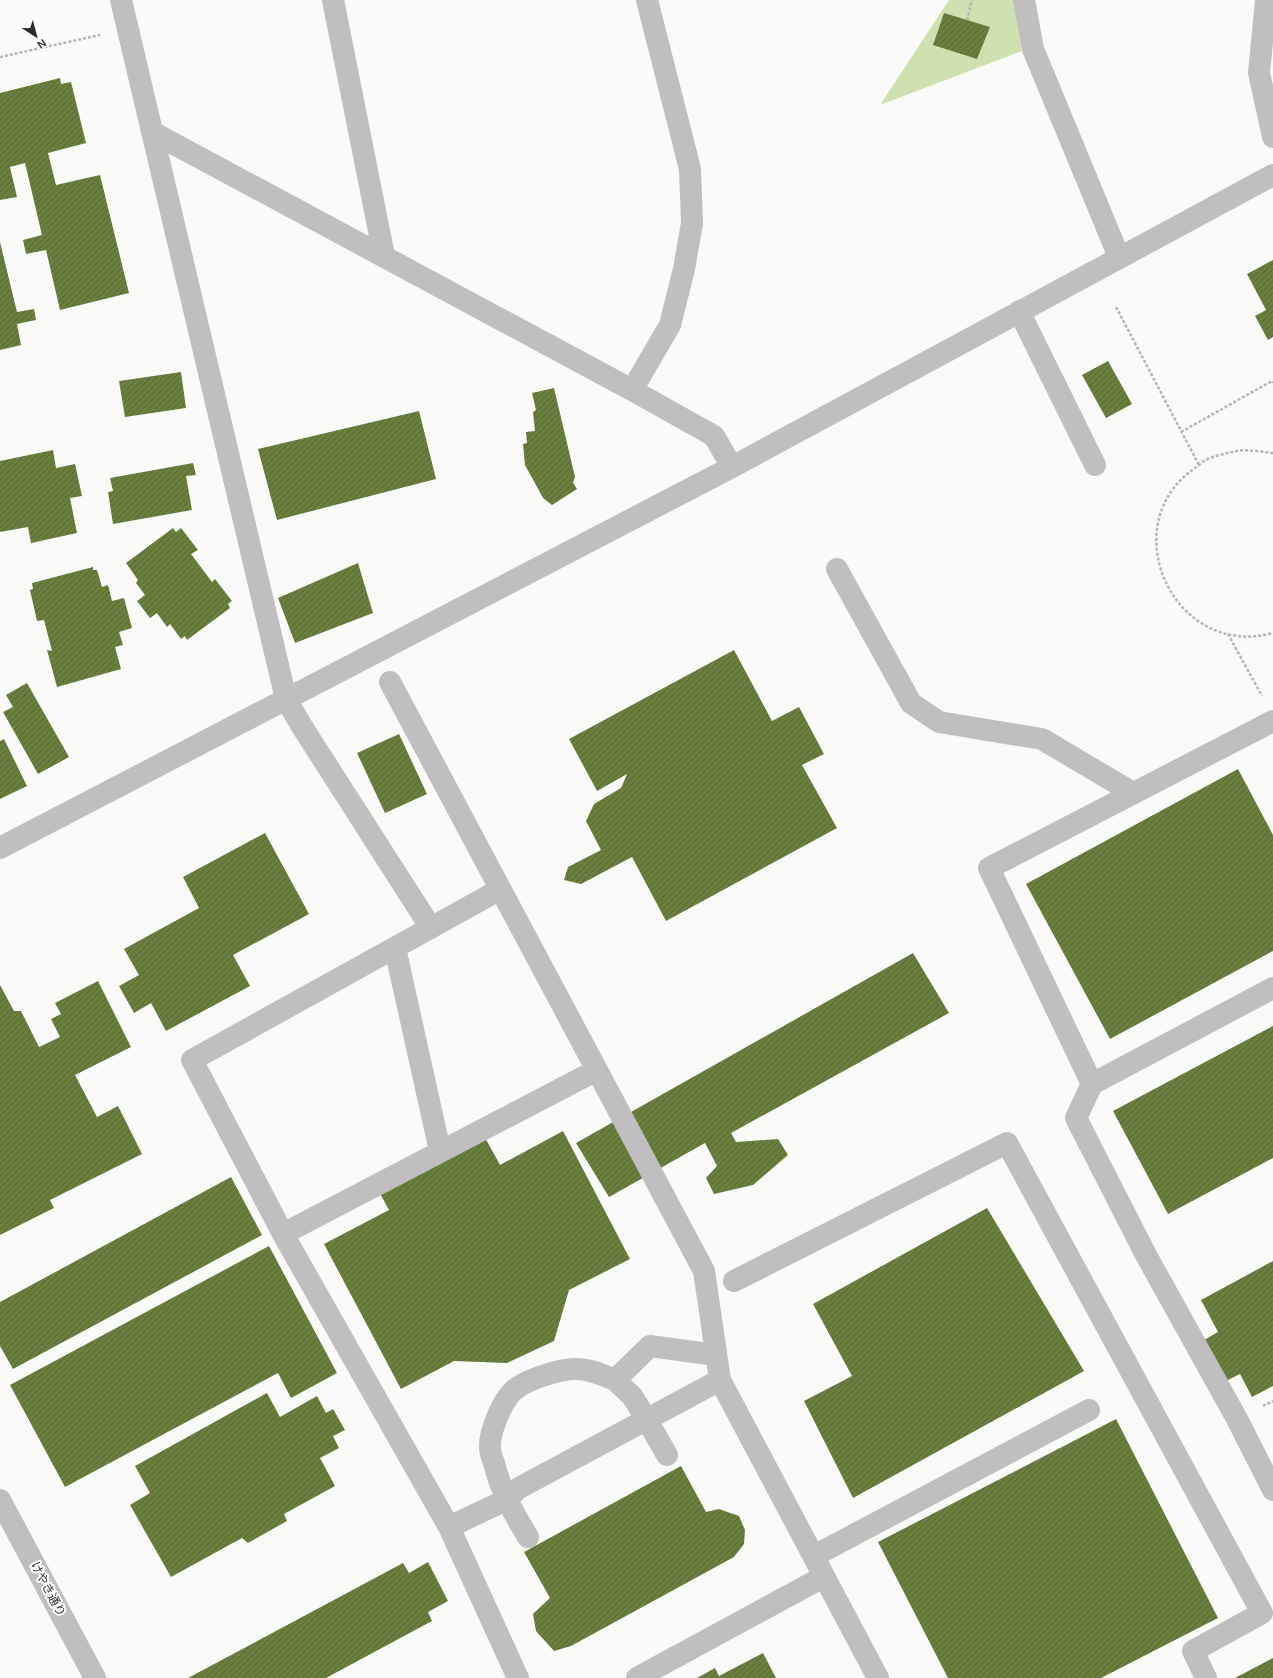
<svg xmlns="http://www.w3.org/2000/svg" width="1273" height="1678" viewBox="0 0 1273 1678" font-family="Arial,'Noto Sans JP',sans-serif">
  <defs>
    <pattern id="building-hatch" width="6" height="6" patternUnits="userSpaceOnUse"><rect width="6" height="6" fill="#6a7e3d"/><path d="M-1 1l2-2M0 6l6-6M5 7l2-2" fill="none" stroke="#586833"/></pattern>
  </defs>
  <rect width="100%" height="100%" fill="#fafbf8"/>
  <!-- green -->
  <path fill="#cfe1b0" d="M949,0H1014L1022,51L880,105Z"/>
  <!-- building -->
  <path fill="url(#building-hatch)" d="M944,13L990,27L977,59L933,45Z
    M60,78L61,84L71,82L86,143L48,153L56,185L100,175L129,293L60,310L46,250L26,254L23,240L42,235L25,163L10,167L17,197L0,200V93Z
    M0,242L17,312L34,309L36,320L17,324L21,345L0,350Z
    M1273,260V337L1268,340L1255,316L1266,310L1247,274Z
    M1108,361L1132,404L1106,418L1082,375Z
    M181,372L186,408L125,417L119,381Z
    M554,388L575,477L573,483L577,489L552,505L543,498L525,465L523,444L527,443L526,432L535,431L533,412L536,410L532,393Z
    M419,411L436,479L277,520L258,449Z
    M53,450L56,468L75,464L82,496L70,498L77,533L31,543L28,527L0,532V461Z
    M193,463L196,475L186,476L192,510L113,524L108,492L113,491L110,478Z
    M173,528L176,532L181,528L198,550L191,554L212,582L215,579L232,601L228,604L230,608L187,640L185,636L181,639L170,624L167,627L157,613L150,618L137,601L145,595L136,583L138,580L126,563Z
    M358,563L373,613L295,643L278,598Z
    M93,567V570H97L102,587L108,585L112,601L124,598L132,628L119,632L123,645L115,647L121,669L57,687L47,650L52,651L44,620L37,621L30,590L33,589L32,583Z
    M734,650L772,721L799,707L824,754L802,765L837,828L666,921L632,857L581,884L564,880L568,867L601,850L586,821L594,804L621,788L627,774L597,791L569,739Z
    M27,683L69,757L38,774L3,712L13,707L6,695Z
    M399,734L427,794L385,813L357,753Z
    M4,739L27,786L0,799V741Z
    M1238,769L1273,835V951L1110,1039L1026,884Z
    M265,833L309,914L233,955L250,986L166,1031L151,1003L134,1013L119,986L139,975L124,949L199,908L183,877Z
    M913,953L949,1013L731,1133L736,1142L778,1139L788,1155L753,1185L714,1194L706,1178L717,1166L705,1143L609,1197L576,1143Z
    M98,981L131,1047L75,1075L97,1117L118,1106L142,1154L50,1200L54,1208L0,1235V985L14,1011H21L39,1047L60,1037L51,1019L61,1014L55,1003Z
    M1273,1026V1158L1168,1214L1113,1111Z
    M563,1131L630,1259L569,1290L554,1341L507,1363L454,1361L401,1389L324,1244L389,1210L377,1188L482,1132L500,1165Z
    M231,1177L262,1235L13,1369L0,1346V1302Z
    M987,1208L1084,1371L853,1498L804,1401L852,1376L813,1304Z
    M269,1246L337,1373L291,1398L278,1373L65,1487L10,1385Z
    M1273,1261V1386L1252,1397L1240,1374L1226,1381L1204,1340L1218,1332L1201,1300Z
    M267,1393L280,1417L317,1396L326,1413L333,1409L345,1430L333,1436L339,1448L320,1458L335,1486L284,1514L287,1521L248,1543L242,1538L171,1577L130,1505L150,1493L135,1466Z
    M1116,1419L1218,1618L1101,1678H948L878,1542Z
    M681,1466L706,1512L719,1509L739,1516L745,1530L744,1544L734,1557L571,1646L554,1651L536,1631L533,1614L550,1598L524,1552Z
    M428,1562L448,1601L428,1612L432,1621L326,1678H188L403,1563L409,1573Z
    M763,1653L776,1678H697L715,1668L719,1676Z
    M1273,1658V1678H1235Z"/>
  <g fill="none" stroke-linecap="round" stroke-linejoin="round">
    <!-- path -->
    <path stroke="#b5b5b3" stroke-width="2.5" stroke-dasharray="3 2" stroke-linecap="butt" d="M967,20L972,0
      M0,57L100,35
      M1116,307L1199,465
      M1181,432L1272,381L1273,383
      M1273,453C1262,452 1248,449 1237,451C1227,453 1213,456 1204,461C1201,463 1198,466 1195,468C1112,525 1174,660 1273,633
      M1228,634L1262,696
      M1263,1406L1273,1401"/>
    <!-- minor -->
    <path stroke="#c0bebf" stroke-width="22" d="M121,0L286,699L301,725L431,928
      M333,0L384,256
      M647,0L690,169L692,223L684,269L670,325L632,390L714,436L732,467
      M1024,0L1033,49L1119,257
      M1266,0L1259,73L1273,137
      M152,132L632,390
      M1019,311L1095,465
      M837,569L911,703L939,722L1042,739L1133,793
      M390,682L704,1271L720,1380L878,1678
      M1273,721L989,868L1092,1084L1076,1118L1146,1255L1237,1419L1273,1490
      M0,848L732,467L1273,175
      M499,890L192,1060L283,1234L449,1527L518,1678
      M395,948L440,1151
      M1092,1084L1273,988
      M283,1234L597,1070
      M734,1281L1007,1143L1262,1613L1193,1651L1206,1678
      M615,1380L632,1396L644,1415L667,1455
      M0,1500L95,1678
      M449,1527L506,1500L519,1488L720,1380
      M528,1537C513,1512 501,1492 494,1463C492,1458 490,1453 490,1448C489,1432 502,1401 514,1390C526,1380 561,1368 577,1369C590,1369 603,1375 615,1380L650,1346L716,1355
      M814,1556L1089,1410
      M637,1678L823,1577"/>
  </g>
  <g text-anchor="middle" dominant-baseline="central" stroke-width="4" stroke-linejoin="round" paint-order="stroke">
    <!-- street labels -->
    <g font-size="12" fill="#2d2d2c" stroke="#fff">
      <text transform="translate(48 1589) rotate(62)">けやき通り</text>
    </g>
  </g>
  <!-- north arrow -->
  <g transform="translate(36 36) rotate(144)" stroke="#ffffff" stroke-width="3" paint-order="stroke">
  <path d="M0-3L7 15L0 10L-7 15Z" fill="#2d2d2c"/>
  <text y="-6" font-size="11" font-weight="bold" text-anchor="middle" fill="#2d2d2c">N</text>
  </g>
</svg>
